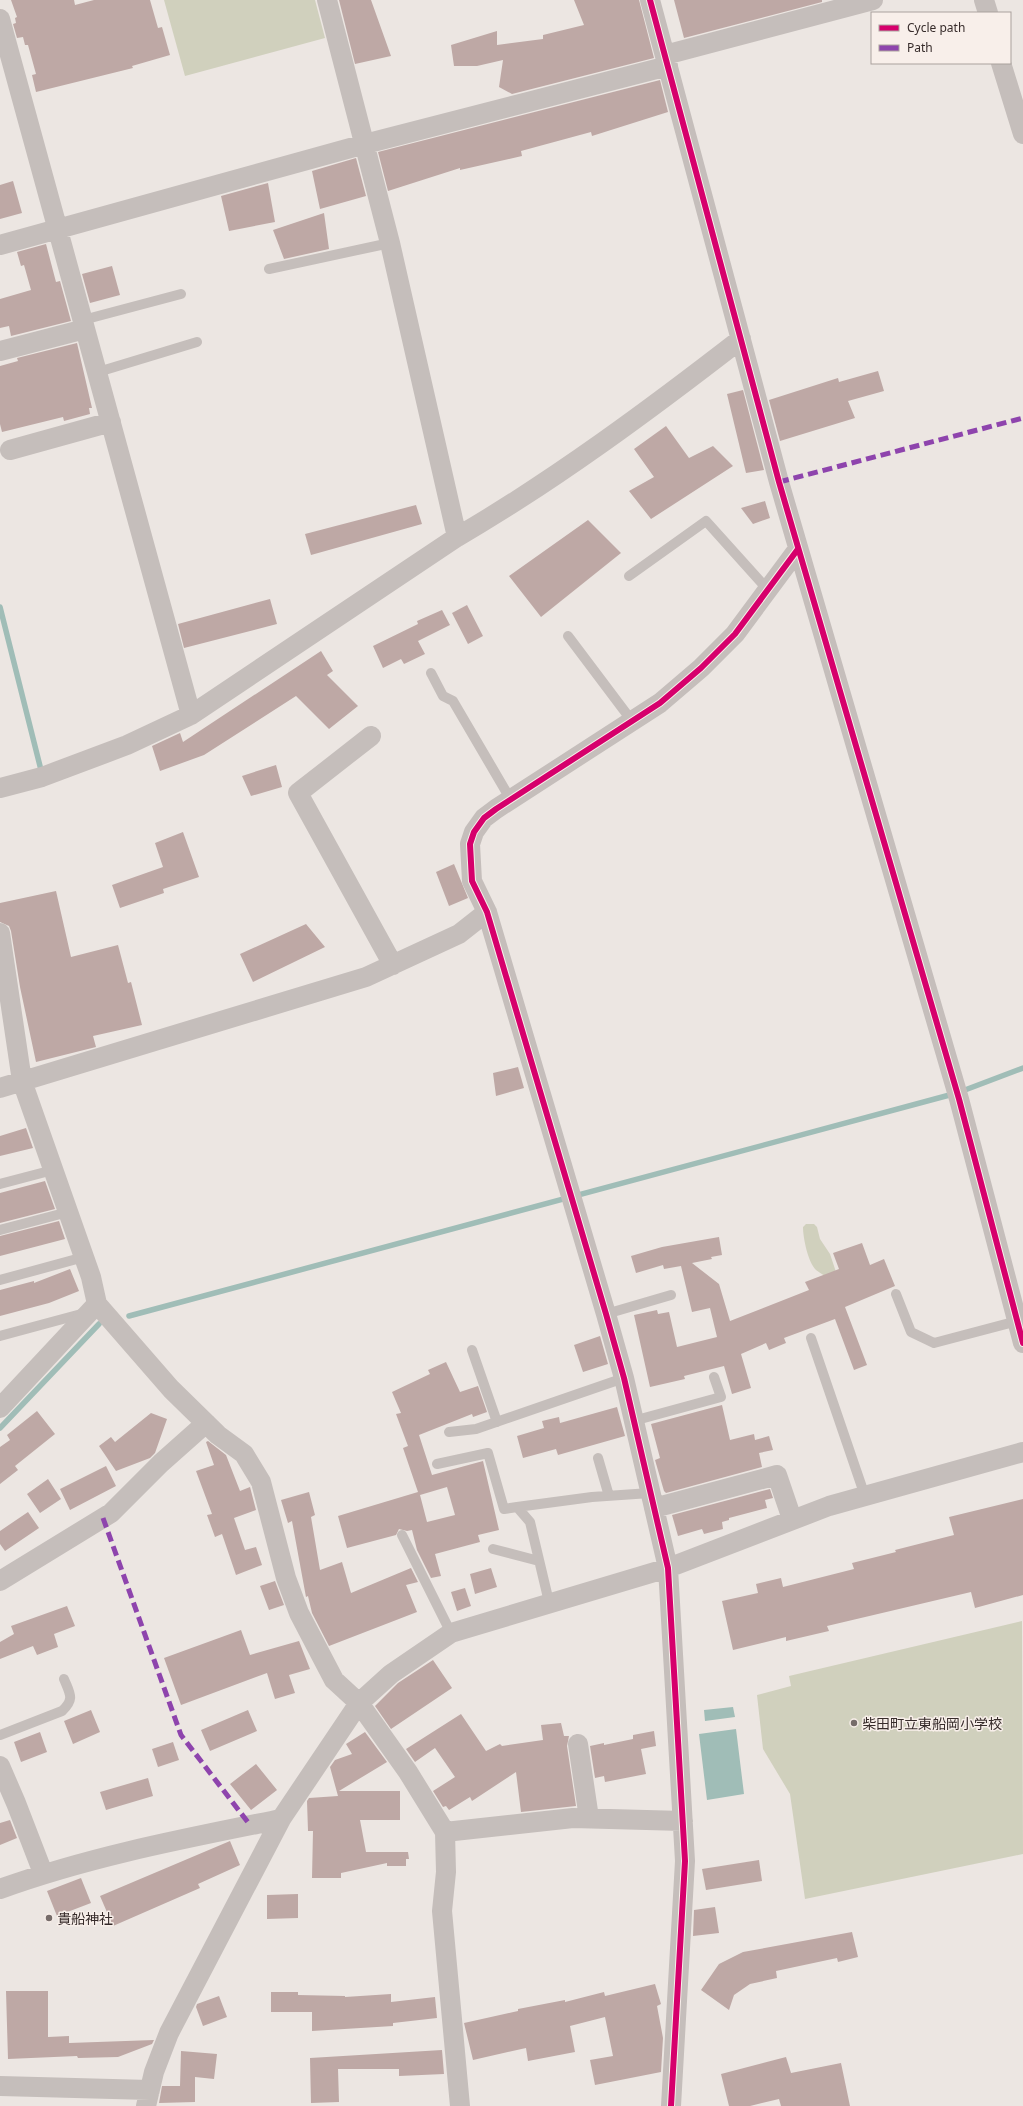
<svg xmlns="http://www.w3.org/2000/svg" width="1023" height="2106" viewBox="0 0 1023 2106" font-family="'Noto Sans','Noto Sans JP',sans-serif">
  <rect width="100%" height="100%" fill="#ece6e2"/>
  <!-- green -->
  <path fill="#d0d0bd" d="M164,0H315L325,38L185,76Z
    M806,1224H814L817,1227L820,1239L830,1254L837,1275L830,1279C825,1276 820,1273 816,1270C808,1262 803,1238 803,1227Z
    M1022,1621L1023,1854L805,1899L790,1794L763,1749L757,1695L791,1686L789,1676Z"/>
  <!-- water -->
  <path fill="#a0bdb7" d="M733,1707L735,1717L705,1721L704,1710Z
    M736,1729L744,1794L707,1800L699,1734Z"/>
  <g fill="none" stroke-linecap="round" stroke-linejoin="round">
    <!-- stream -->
    <path stroke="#a0bdb7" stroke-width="5.5" d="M0,607L41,770
      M129,1316L957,1093L1023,1068
      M0,1428L99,1324"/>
  </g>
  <!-- building -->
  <path fill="#bea8a5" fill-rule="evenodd" d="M11,0H74L75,5L94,0H150L158,28L162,27L170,55L132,66L133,68L36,92L32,75L36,74L28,45H25L23,37L17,38L13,24L16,23L15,18L17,17Z
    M339,0H371L391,56L355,64Z
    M574,0H639L654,58L512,94L499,87L503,60L477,66H454L451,45L497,31V45L543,39V35L584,25Z
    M674,0H822V2L684,38Z
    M660,80L668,112L592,136L591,132L521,151L522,156L460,170V168L388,191L378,152Z
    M356,158L366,196L320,209L312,171Z
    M13,181L22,213L0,219V185Z
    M268,183L275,222L229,231L221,196Z
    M324,213L329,249L284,259L273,230Z
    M46,244L56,282L60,281L71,321L11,336L9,326L0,328V299L31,290L24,265L21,266L17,252Z
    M112,266L120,295L90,303L82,274Z
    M77,343L92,408H89L90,414L64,421L63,417L2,432L0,424V366L18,361L17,358Z
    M878,371L884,391L848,401L855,418L780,441L769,400L838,378L839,382Z
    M743,390L764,470L746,473L727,394Z
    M666,426L689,458L713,446L733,466L651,519L629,491L654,477L634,449Z
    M765,501L770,518L753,524L741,508Z
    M416,505L422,524L311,555L305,534Z
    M588,520L621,553L541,617L509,576Z
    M270,599L277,624L184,648L178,624Z
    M467,605L483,636L468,644L452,613Z
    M442,610L450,625L418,641L425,654L404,664L401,659L383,668L373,646L418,624L417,621Z
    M321,651L333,671L327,675L358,706L329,729L296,696L204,755L160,771L152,746L180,733L183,742Z
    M276,765L282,787L251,796L242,776Z
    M183,832L199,877L163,889L164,893L120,908L112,885L163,867L155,843Z
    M454,864L468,898L449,906L436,872Z
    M56,891L71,957L118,945L128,983L131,982L142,1025L93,1036L96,1047L36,1062L20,987L11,931L9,926L0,922V903Z
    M306,924L325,947L253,982L240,954Z
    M518,1067L524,1088L496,1096L493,1073Z
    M26,1128L33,1148L0,1156V1136Z
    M45,1181L55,1209L0,1223V1193Z
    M59,1221L65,1239L0,1256V1236Z
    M719,1237L722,1255L711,1257L712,1259L692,1263L719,1284L730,1321L809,1290L805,1282L839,1269L833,1253L862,1243L870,1265L884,1259L895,1286L845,1307L867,1365L854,1370L835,1319L784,1338L786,1343L769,1350L766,1343L741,1354L751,1388L732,1394L724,1366L684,1376L685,1379L650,1387L634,1315L657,1310L658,1314L669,1312L677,1347L717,1337L710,1308L692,1312L681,1266L664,1269L663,1265L636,1273L631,1256L662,1247Z
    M70,1269L79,1291L49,1303L0,1316V1290L34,1281V1283Z
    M600,1336L608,1364L583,1372L574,1345Z
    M446,1362L460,1392L478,1386L487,1412L473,1417L472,1414L419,1435L432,1475L483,1461L499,1530L478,1535L480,1542L435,1554L441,1576L431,1578L417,1550L412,1530L407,1531L399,1529L396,1535L347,1548L338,1516L418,1492L403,1448L408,1446L396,1414L401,1413L392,1392L430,1374L428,1370ZM447,1487L455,1515L427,1522L420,1495Z
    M722,1405L730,1440L754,1434L755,1440L769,1436L773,1450L759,1453L762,1467L666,1493L664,1491L655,1460L660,1458L651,1424Z
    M617,1407L625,1436L558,1455L556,1449L523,1458L517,1436L544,1428L542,1421L559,1417L560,1423Z
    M37,1411L55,1434L15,1466L18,1470L0,1484V1447L10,1440L7,1435Z
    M151,1413L167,1419L155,1453L150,1458L116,1471L99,1446L111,1437L115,1442Z
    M208,1441L226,1455L240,1491L250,1487L256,1510L234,1518L245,1550L256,1547L262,1565L236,1575L222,1534L215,1537L207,1515L212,1514L196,1471L214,1465L206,1442Z
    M106,1466L116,1486L70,1510L60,1489Z
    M48,1479L61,1499L40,1513L27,1494Z
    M770,1489L773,1498L765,1500L767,1508L729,1518V1520L722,1522L723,1529L704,1534L702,1529L678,1536L672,1515Z
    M309,1492L315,1515L311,1517L320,1570L342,1562L351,1593L411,1568L418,1582L406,1585L417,1612L329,1646L312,1613L308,1596L306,1597L292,1521L288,1523L281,1500Z
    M1023,1499V1595L975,1608L971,1592L827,1626L829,1631L786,1641V1637L733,1650L722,1601L758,1593L756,1584L781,1578L783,1587L854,1569L852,1563L896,1552L895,1550L954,1535L949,1517Z
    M28,1512L39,1528L5,1551L0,1544V1531Z
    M491,1568L497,1587L475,1594L470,1574Z
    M275,1581L284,1605L269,1610L260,1586Z
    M465,1588L471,1606L457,1611L451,1592Z
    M67,1606L75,1626L54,1634L58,1647L37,1655L33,1646L0,1659V1642L14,1634L11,1626Z
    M241,1630L250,1655L299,1641L310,1669L289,1675L295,1693L275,1699L267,1673L181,1705L164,1658Z
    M433,1660L452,1688L391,1729L375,1706L398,1683Z
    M91,1710L100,1732L73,1744L64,1721Z
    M248,1710L257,1731L210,1751L201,1730Z
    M461,1714L486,1751L500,1744L502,1746L543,1740L541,1725L561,1723L564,1736H569L567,1746L576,1806L521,1812L516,1772L472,1801L470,1797L449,1810L446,1806L443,1807L433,1791L455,1777L435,1748L415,1762L406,1749Z
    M654,1731L656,1746L641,1749L646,1774L605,1782L604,1776L595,1778L590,1746L604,1743V1745L633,1739V1735Z
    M40,1732L47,1752L21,1762L14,1742Z
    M365,1732L387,1762L339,1791H400V1820H360L366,1852H408L409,1859H406V1866H387V1863L341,1873V1878H312L313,1831H308L307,1801L309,1798L338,1796L330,1767L335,1760L352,1754L346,1744Z
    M173,1742L179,1760L158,1767L152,1749Z
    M256,1764L277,1790L251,1810L230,1784Z
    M148,1778L153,1796L106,1810L100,1792Z
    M10,1820L17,1838L0,1845V1823Z
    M230,1841L240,1865L198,1884L200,1888L113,1926L100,1896Z
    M759,1860L762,1881L706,1890L702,1869Z
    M81,1878L91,1903L57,1916L47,1891Z
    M298,1894V1918L267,1919V1895Z
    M715,1907L719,1933L693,1936L694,1910Z
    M852,1932L858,1957L838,1962L837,1958L776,1971L777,1978L750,1984L734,1995L729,2010L701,1990L719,1964L743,1952Z
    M655,1984L661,2004L657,2006L663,2038L661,2072L595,2085L590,2060L613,2056L605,2017L570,2026L575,2052L528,2061L526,2048L473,2060L464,2023L518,2011V2009L565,2000V2002L604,1992L605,1996Z
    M6,1991H48V2037L69,2036V2043L154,2040L152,2044L118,2057L78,2058L77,2056L8,2059Z
    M271,1992H298V1995L345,1996V1997L391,1994V2002L435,1997L437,2018L393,2023V2026L312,2031V2012H271Z
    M219,1996L227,2017L203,2026L196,2007L197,2004Z
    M442,2050L444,2074L399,2076V2069H338L339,2102L311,2103L310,2058Z
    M181,2051L217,2054L214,2079L195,2077V2102L159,2103L162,2086H180Z
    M786,2057L791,2073L841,2063L850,2106H781L779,2099L750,2106H729L721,2074Z"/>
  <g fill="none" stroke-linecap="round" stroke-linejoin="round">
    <!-- service -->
    <path stroke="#c5bebb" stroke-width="10" d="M269,269L390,243
      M83,320L181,294
      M98,372L197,342
      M629,576L706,521L768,590
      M568,636L632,721
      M431,673L443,696L453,701L511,800
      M0,1184L53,1170
      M0,1230L68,1212
      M0,1280L84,1257
      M896,1294L911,1332L934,1343L1017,1321
      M606,1314L671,1295
      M0,1336L85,1313
      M811,1338L865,1496
      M472,1350L497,1422
      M633,1421L721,1397L714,1377
      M449,1432L476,1429L624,1378
      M598,1458L609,1496
      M437,1464L488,1453L504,1509L517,1507L530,1522L549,1602
      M517,1507L592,1497L650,1493
      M402,1535L451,1633
      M493,1549L539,1561
      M0,1735L62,1711C75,1699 70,1694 64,1679"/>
    <!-- minor -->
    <path stroke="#c5bebb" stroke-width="20" d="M327,0L390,243L457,537
      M650,0L779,482L959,1099L1023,1343
      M984,0L988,13
      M0,19L191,715
      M665,55L873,0
      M1001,63L1023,134
      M0,245L365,144L668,66
      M0,351L85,329
      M10,450L111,422
      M371,736L298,793L393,965
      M0,788L42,777L127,745L191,715L457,537C555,480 652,408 741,339
      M0,933L22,1081L91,1277L97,1304L171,1389L218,1435L244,1454L261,1482L286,1578L299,1613L323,1659L334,1680L359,1703L408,1772L445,1832L446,1872L442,1911L460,2106
      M0,1088L366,977L459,934L487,912
      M0,1408L97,1304
      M654,1508L777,1475L792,1519
      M0,1581L111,1513L161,1463L206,1423
      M578,1744L589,1818
      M0,1766L16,1803L43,1873
      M445,1832L573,1818L683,1821
      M0,1889C91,1856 187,1838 281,1819
      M0,2086L150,2090
      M146,2106L154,2072L169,2033L281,1819L359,1703L391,1674L451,1633L668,1568L829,1506L1023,1452
      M671,2106L685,1861L668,1568L624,1378L606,1314L487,912L472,881L470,844L474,832L484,818L496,809L660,703L701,668L735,634L798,549"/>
    <!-- quiet -->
    <path stroke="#8e44ad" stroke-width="5" stroke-dasharray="10 5" stroke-linecap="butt" d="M779,482L1023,418
      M103,1518L181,1735L250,1825"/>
    <!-- cycleway casing -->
    <g stroke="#f8efea" stroke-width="8">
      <path id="cycleway" d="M650,0L779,482L959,1099L1023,1343
        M671,2106L685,1861L668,1568L624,1378L606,1314L487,912L472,881L470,844L474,832L484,818L496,809L660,703L701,668L735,634L798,549"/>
    </g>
    <!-- cycleway -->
    <use href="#cycleway" stroke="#d6006c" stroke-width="6"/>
  </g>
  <!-- markers -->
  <g fill="#766c6a" stroke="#f8efea" stroke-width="1.5">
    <circle cx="854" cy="1723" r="4"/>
    <circle cx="49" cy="1918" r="4"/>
  </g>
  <g text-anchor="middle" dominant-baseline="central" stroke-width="3" stroke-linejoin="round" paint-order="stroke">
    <!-- poi labels -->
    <g font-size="14" fill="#362b2a" stroke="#f8efea" text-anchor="start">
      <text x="862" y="1723">柴田町立東船岡小学校</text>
      <text x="57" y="1918">貴船神社</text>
    </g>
  </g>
  <!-- legend -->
  <rect x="871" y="12" width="140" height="52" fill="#f8efea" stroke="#aaa19d"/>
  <rect x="879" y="25" width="20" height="6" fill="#d6006c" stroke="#aaa19d"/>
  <text x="907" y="32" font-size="12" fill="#362b2a">Cycle path</text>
  <rect x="879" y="45" width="20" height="6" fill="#8e44ad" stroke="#aaa19d"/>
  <text x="907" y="52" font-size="12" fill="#362b2a">Path</text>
</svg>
